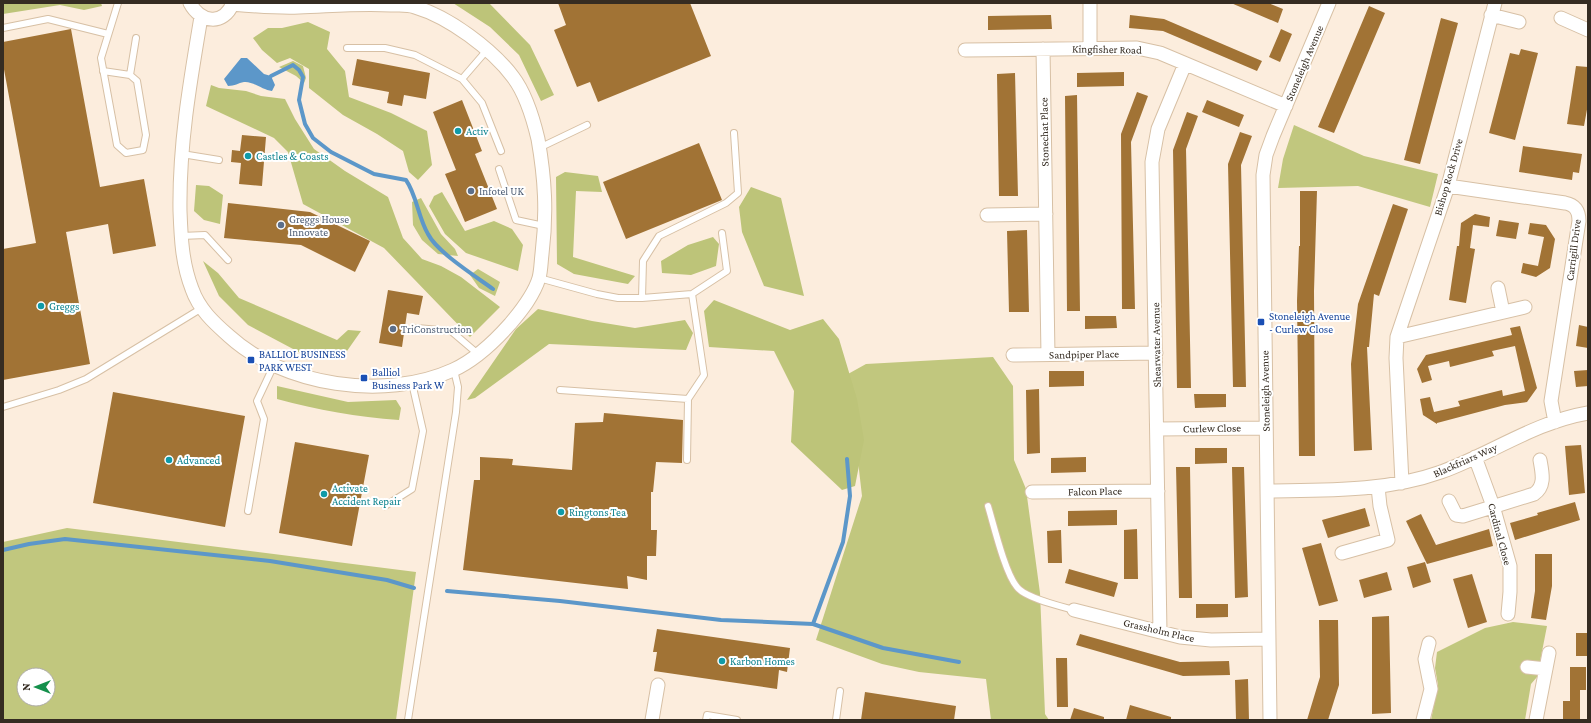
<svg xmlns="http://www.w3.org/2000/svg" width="1591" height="723" viewBox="0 0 1591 723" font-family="'Crimson Pro',serif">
  <rect width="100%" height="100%" fill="#fceddd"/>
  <!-- green -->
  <path fill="#c1c77e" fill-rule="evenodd" d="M293,61L303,66L306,78L304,83L296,76L279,67Z
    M1294,125L1364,156L1438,174L1430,207L1358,186L1278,188L1283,159Z
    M421,198L441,234L455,249L458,256L438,254L422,240L413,225L412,202Z
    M478,269L500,282L495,296L479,288L470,275Z
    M993,357L1013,386L1014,460L1026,489L1040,593L1045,714L1049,720H991L986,679L919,672L882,664L816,640L862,496L848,374L866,364Z
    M67,528L416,572L396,720H3V542ZM24,675H48V699H24Z
    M1513,622L1547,626L1537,677L1531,684L1525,720H1431L1438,685L1435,668L1437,652L1485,628Z"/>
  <!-- forest -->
  <path fill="#bdc479" d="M3,3H101L102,6L84,10L60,5L3,14Z
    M453,3H489L530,45L554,95L541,101L519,55L490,27Z
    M308,22L330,32L327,49L345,71L349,97L391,113L427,131L432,165L418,180L409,172L403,151L377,134L343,115L309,88V69L290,58L277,63L262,50L253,38L268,28H282Z
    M211,85L219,88L246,91L261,96L285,99L295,119L314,149L345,171L388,197L403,238L422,259L441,266L461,277L500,307L470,337L384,248L303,204L288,152L274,138L206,106Z
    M565,172L598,176L602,192L576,191L573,257L635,276L628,284L574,274L557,264L556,177Z
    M196,185L209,186L223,195L220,224L204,220L194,211Z
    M751,187L781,198L804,296L764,286L742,232L739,207Z
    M442,192L465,231L494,221L512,229L523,245L518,271L466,253L445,234L429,206L434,196Z
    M713,237L719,244L716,266L691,275L662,273L661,261L688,245Z
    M203,261L218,273L239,298L337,340L348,330L361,331L347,351L335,356L310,358L248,325L219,296Z
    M714,300L790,330L823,319L839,339L857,399L864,440L855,486L842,490L791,442L794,391L774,351L709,347L704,311Z
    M538,309L592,321L635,328L685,320L693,333L686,350L549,344L475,398L467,400L516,329Z
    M277,386L348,402L396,400L401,408L399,420C357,417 318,410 277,399Z"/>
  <!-- water -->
  <path fill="#5c97c9" d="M241,58H247L264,74L271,76L275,85L272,91C262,90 253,81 244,82C238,83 235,86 228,86L224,79Z"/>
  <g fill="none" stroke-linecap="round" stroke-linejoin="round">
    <!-- stream -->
    <path stroke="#5c97c9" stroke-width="4" d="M271,76L293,65L299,70L303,77L299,100L305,124L313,138L331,152L374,174L406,180C417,196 418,217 428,234C437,252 475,276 493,289
      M3,550L29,544L65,539L270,561L387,580L414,588
      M447,591L560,601L721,620L813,624L883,648L959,662
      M813,624L843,542L850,496L847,459"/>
  </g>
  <!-- building -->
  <path fill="#a17335" d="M558,3H690L711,56L598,102L590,82L577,87L554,30L566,25Z
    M1231,3H1268L1283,9L1278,23Z
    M1369,6L1385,13L1334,133L1318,127Z
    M1051,15L1052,29L988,30V16Z
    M1130,15L1164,19L1262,61L1257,71L1163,31L1129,28Z
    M1441,18L1458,23L1420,164L1404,160Z
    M71,29L100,187L144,179L156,246L113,254L108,224L66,232L90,364L3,380V249L36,243L3,64V42Z
    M1281,29L1292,34L1280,62L1269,57Z
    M1521,49L1538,53L1515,140L1489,133L1510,53L1519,55Z
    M357,59L430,73L426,99L404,95L402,106L387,103L389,92L352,85Z
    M1576,66L1588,67V104L1584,126L1567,124Z
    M1124,72V86L1077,87V73Z
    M1015,73L1018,196H999L997,74Z
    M1137,92L1148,96L1131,142L1135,309H1122L1121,134Z
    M1077,95L1080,311H1067L1065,96Z
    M462,100L482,151L475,154L497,209L465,222L445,174L456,170L433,112Z
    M1207,100L1244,115L1239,127L1202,112Z
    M1187,112L1198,116L1186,149L1191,388H1177L1173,150Z
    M1240,132L1252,136L1241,165L1246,387H1233L1228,164Z
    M242,135L266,137L262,186L239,184L241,163L231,162L232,150L240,151Z
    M699,143L722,200L626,239L603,182Z
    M1523,146L1582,154L1579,173L1573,172L1572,180L1519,172Z
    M1300,191H1317L1314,291L1315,456H1299L1297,301L1299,246H1300Z
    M228,203L310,212L370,241L355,272L301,245L224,238Z
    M1393,204L1408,209L1379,296L1374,294L1369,347H1367L1372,450L1354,451L1351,364L1358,304Z
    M1475,214L1490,217L1489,227L1473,225L1470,248L1475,249L1466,303L1449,300L1457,246H1459L1461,223Z
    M1499,220L1519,223L1516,239L1496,236Z
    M1530,223L1546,225L1555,239L1550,268L1536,277L1521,273L1523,263L1538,266L1544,237L1528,234Z
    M1027,230L1029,312H1009L1007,231Z
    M388,290L423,296L419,315L407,313L402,347L379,343Z
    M1085,316H1116L1117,328L1085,329Z
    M1579,325L1588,327V348L1576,346Z
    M1520,326L1537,388L1527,402L1505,405L1437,423V424L1423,415L1420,399L1430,397L1434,412L1460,406L1458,401L1502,390L1503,396L1525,391L1515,346L1492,351L1494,356L1450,367L1449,361L1428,366L1432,380L1422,383L1417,369L1426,355L1512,335L1510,328Z
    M1588,370V386L1576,387L1574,371Z
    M1049,371H1084V386L1049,387Z
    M1039,389L1040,453L1027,454L1026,390Z
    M113,392L245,416L225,527L93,503Z
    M1194,394H1226V407L1195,408Z
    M604,413L683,420L682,463L656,462L653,492H651V530H657L656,556H647V580L627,576L628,589L463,570L474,480H480V457L513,459L512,465L572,470L575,423L603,422Z
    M295,442L369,455L352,546L279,533Z
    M1581,445L1585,493L1569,495L1565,446Z
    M1195,448H1227V463L1195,464Z
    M1086,457V472L1051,473V458Z
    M1176,467H1190L1192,598H1179Z
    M1232,467H1244L1248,597L1235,598Z
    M1575,502L1580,520L1515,540L1510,523L1538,515L1537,513Z
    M1365,508L1370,526L1328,538L1322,520Z
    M1117,510V525L1068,526V511Z
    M1421,514L1436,545L1489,529L1493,546L1427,564L1406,521Z
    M1137,529L1138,579H1124V530Z
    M1061,530L1062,563H1048L1047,531Z
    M1321,543L1338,601L1319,606L1302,548Z
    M1535,554H1552V586L1546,620L1531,618L1535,591Z
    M1425,562L1431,582L1413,588L1407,567Z
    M1069,569L1118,583L1114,597L1065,583Z
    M1387,572L1392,590L1364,598L1359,580Z
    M1472,574L1487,622L1468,628L1453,579Z
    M1196,604H1228V617L1196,618Z
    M1389,616L1391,713L1372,714V617Z
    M1319,620H1338L1339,685L1328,720H1307L1320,677Z
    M657,629L790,648L787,672L779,670L777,689L654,671L657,652H653Z
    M1576,633H1588V656H1576Z
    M1080,634L1180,662L1229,661L1230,675L1183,676L1076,645Z
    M1056,658H1067L1068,707H1057Z
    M1570,667H1586V690H1580V720H1563V701H1570Z
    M1248,679L1249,720H1236L1235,680Z
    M865,692L956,706L954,720H861Z
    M1130,705L1171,717V720H1126Z
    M1074,708L1104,717V720H1070Z"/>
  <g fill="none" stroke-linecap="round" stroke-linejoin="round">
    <!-- lane casing -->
    <g stroke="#d7c0a5" stroke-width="8">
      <path id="lane" d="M3,28L48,19L108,34
        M347,48H385L415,55L462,79L487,50
        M103,71L130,75L137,81L146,135L143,150L126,153L117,145L101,58L118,3
        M130,75L136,38
        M462,79L482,103L501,151
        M539,148L587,125
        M182,154L219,160
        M499,169L516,220L544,226
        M181,236L205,235L228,260
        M539,278L597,294L618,298H642L692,294L727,271L722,233
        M642,298L643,261L659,236L726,203L738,193L734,133
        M417,328L451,331L478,354
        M560,390L688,399L704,375L692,294
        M3,407L59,390L86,379L202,308
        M687,460L688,399
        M385,506L412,489L423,431L412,383
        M988,506C994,526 1005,573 1017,587C1025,598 1060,606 1074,610
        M248,511L264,419L257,401L274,365
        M408,720L456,412L458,387L454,370
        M706,720L707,715L737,720
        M836,720L840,691"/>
    </g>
    <!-- street casing -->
    <g stroke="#d7c0a5" stroke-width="15">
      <path id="street" d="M190,3C200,22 223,27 233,3
        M1090,3V48
        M1491,15L1519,22
        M201,17C190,82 179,145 180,211C181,238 182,263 192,289C199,309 213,322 229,336C284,386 385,401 453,370C475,360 494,342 510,324C521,311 534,295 539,278C541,271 541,262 542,254C547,213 545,179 538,139C533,118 526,94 513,77C492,49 449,17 415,7C408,4 399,5 391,5C360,3 330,6 299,7C277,8 255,6 232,4
        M1561,18L1588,30
        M1043,49L1048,355
        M965,50L1137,48L1160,53L1286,106
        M1448,186L1565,203C1575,205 1579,210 1579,221L1551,401L1555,422
        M987,215L1046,214
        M1498,288L1503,312
        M1397,337L1525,307
        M1013,355L1156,353
        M1158,429L1266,428
        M1475,457L1493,506L1510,566V592L1508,614
        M1402,483L1396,358L1397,337L1448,186L1495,3
        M1267,491C1325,490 1385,492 1441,472C1491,454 1535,422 1588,413
        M1032,492L1158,491
        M1449,501L1456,515L1463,516L1534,494C1546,486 1542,472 1540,460
        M1342,553L1388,540L1380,506L1378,487
        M1074,610L1180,637L1211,640L1269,639
        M1160,632L1152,162L1158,129L1185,64
        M1527,667L1546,669
        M652,720L658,685
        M1270,720L1263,175L1266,155L1273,136L1329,3
        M1423,720L1431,689L1425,659L1429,643
        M1536,720L1549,653"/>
    </g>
    <!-- lane -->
    <use href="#lane" stroke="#fff" stroke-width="6"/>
    <!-- street -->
    <use href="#street" stroke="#fff" stroke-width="13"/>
  </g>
  <!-- markers -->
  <g fill="#0f9aa8" stroke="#fff" stroke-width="1.5">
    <circle cx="458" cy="131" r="4"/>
    <circle cx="248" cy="156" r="4"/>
    <circle cx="41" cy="306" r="4"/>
    <circle cx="169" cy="460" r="4"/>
    <circle cx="324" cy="494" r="4"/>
    <circle cx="561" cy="512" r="4"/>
    <circle cx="722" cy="661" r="4"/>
  </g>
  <g fill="#5c6f8a" stroke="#fff" stroke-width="1.5">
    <circle cx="471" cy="191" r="4"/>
    <circle cx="281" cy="225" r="4"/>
    <circle cx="393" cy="329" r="4"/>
  </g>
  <g fill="#1a4fb4" stroke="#fff" stroke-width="1.5">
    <rect x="1257" y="318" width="8" height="8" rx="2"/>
    <rect x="247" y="356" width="8" height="8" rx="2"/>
    <rect x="360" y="374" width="8" height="8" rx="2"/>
  </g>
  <g text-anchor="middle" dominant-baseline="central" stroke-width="4" stroke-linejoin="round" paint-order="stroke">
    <!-- street labels -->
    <g font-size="11" fill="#352c22" stroke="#fff">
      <text transform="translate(1107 49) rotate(1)">Kingfisher Road</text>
      <text transform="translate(1304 63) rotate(-67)">Stoneleigh Avenue</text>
      <text transform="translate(1044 132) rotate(-91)">Stonechat Place</text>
      <text transform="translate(1448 177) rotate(-74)">Bishop Rock Drive</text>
      <text transform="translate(1573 250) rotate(-83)">Carrigill Drive</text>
      <text transform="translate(1156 345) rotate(-91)">Shearwater Avenue</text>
      <text transform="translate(1084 354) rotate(-1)">Sandpiper Place</text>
      <text transform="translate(1265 391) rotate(-91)">Stoneleigh Avenue</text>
      <text transform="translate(1212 428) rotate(-1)">Curlew Close</text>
      <text transform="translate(1465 460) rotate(-24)">Blackfriars Way</text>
      <text transform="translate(1095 491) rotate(-1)">Falcon Place</text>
      <text transform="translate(1500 534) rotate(75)">Cardinal Close</text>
      <text transform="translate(1159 630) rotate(13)">Grassholm Place</text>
    </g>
    <!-- culture labels -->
    <g font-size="11" fill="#0d838f" stroke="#fff" text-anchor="start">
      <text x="466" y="131">Activ</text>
      <text x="256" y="156">Castles &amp; Coasts</text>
      <text x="49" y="306">Greggs</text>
      <text x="177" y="460">Advanced</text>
      <text x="332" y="488">Activate<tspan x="332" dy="13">Accident Repair</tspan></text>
      <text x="569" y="512">Ringtons Tea</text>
      <text x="730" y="661">Karbon Homes</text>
    </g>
    <!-- service labels -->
    <g font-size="11" fill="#4e5e75" stroke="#fff" text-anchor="start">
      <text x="479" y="191">Infotel UK</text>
      <text x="289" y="219">Greggs House<tspan x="289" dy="13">Innovate</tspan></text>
      <text x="401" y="329">TriConstruction</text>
    </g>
    <!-- transit labels -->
    <g font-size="11" fill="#164399" stroke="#fff" text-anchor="start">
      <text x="1269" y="316">Stoneleigh Avenue<tspan x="1269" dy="13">- Curlew Close</tspan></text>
      <text x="259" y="354">BALLIOL BUSINESS<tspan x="259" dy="13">PARK WEST</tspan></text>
      <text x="372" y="372">Balliol<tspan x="372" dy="13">Business Park W</tspan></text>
    </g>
  </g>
  <!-- border -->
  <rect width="1591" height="723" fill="none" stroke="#352c22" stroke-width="8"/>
  <!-- north arrow -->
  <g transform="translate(36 687) rotate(270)"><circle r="19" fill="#ffffff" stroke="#aeaba7"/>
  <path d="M0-3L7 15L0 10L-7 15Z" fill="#15904c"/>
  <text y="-6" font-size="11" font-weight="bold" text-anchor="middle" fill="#352c22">N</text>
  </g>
</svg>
